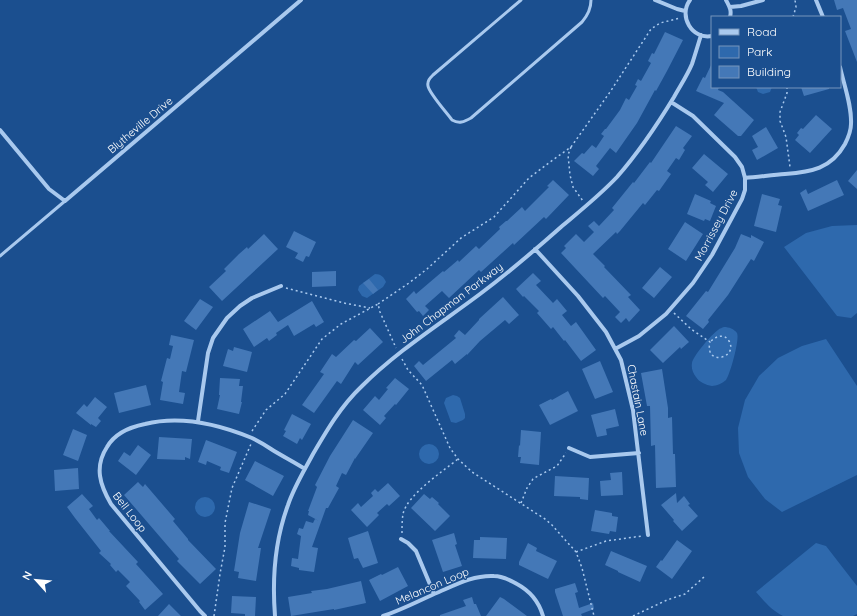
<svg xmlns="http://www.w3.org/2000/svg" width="857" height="616" viewBox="0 0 857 616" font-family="Quicksand,sans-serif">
  <rect width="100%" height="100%" fill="#1b4f8f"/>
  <!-- green -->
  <path fill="#2e69ad" d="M756,87H772L770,92L763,94L758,92Z
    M857,225V313L851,318L837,316L784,247L806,233L832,226Z
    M375,274C381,274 384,277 386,282L383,287L367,298L362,296L358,290L359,286Z
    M724,327C729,327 734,329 737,333C740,339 730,375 726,380C723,383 716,386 712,386C706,385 699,382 696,377C693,373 691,368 692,363C693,356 712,334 718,330C720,328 722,328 724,327Z
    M826,339L857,386V475L782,512L765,499L748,477L739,453L738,428L745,400L759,376L778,358L802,346Z
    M453,395L457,396L460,398L465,414V418L463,420L456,423L451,422L444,403L446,398Z
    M419 454a10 10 0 1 1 20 0a10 10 0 1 1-20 0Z
    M195 507a10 10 0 1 1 20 0a10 10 0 1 1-20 0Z
    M816,543L826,546L857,586V614L853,616H783C771,610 764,601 756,592Z"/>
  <!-- building -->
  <path fill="#4478b7" d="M834,0H857V62L845,31L851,29L843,8L837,10Z
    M665,32L683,40L667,71L656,91L655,90L637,123L616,153L610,148L596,166L599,169L593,176L574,161L582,153L584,154L592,145L596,148L604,136L601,134L605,129H606L620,110L626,98L629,100L637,86L635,85L638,79L641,81L651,63L648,61L652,53L654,54Z
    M712,63V87H719L718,90L723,92L754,120L741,136H738L714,115L724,103L696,91L703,77L705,78Z
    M801,87H829V89L804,96Z
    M816,115L832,129L810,153L795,140L799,135L797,133L801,128L803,129Z
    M676,126L692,136L683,148L685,150L679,160L676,158L667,171L671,174L659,191L657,190L645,205L643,203L620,231L617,234L616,232L593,254L605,266L604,267L631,295L628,297L640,310L629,322L626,318L621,323L615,317L620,312L605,296L603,298L561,253L566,248L564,246L576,234L584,242L594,232L588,226L594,221L599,226L614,210L612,208L633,182L634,183L650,162L651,163Z
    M766,127L778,148L757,160L752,150L758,147L752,136Z
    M704,154L728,174L713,192L705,185L708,182L692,168Z
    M857,170V189L848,181Z
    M553,180L569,195L546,219L544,217L514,245L513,243L481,272L479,270L449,298L442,291L425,306L429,310L423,316L419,311L417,312L406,299L414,291L416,294L443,271L444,272L458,260L459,262L476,246L479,249L500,229L499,227L506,221H507L522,207L525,211L549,187L547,186Z
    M837,180L844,195L808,211L800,193L806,189L808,194Z
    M695,194L711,201L710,203L716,206L710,221L705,219L704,221L687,214Z
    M762,194L780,199L778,205L782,206L776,232L754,226Z
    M685,222L703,234L686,261L668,249Z
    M294,231L316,242L309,257L306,256L303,262L295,258L298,253L286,247Z
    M264,234L278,249L222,301L209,287L226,271L224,269L239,254L247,247L248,249Z
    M741,234L751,238V235L764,242L754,261L751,259L728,295L708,320L709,322L703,329L686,316L706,291L708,292L735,248Z
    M660,267L672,277L654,298L642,288Z
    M336,271V286L312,287V272Z
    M533,273L541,281L536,285L553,303L557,299L567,311L562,315L571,326L576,322L596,350L581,361L565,340L564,341L553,327L551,329L537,313L539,311L524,296L523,297L516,289Z
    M369,279L378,290L373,294L363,283Z
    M503,297L519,315L509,324L505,320L480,341L467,355V354L455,364L452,360L426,381L414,366L419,361L423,365L456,338L454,336L459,330L465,335L479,320V319Z
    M200,299L213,307L196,330L184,321Z
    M312,301L324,322L316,327L314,324L294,336L288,325L276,333L277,335L269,341L267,338L254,347L243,329L270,311L278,322Z
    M674,326L689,342L681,349L680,347L663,363L650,350Z
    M370,328L383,342L358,365L355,362L341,384L337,381L314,413L302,405L324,374L320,372L332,354L336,357L354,340L356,341Z
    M171,335L194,340L186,372L182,371L179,392L185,393L183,404L160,400L163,382L161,381L167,358L170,359L173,346L169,345Z
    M234,347L252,352L247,372L223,366L228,349L233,351Z
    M600,361L613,392L595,399L582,369Z
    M662,369L668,408V418L672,417L673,454H675L676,487L656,488L655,445L651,446L650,406H647L641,373Z
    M220,378L240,379L239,386H243L241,402H242L239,414L217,409L220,395H219Z
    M395,378L409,389L396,405L395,404L384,416L386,418L380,425L363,410L375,396L379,400L388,389L386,388Z
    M146,385L151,405L119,413L114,393Z
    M568,391L578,411L550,425L539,405L551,399L552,400Z
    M95,397L107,407L98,418L101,421L96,427L91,424V425L76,413L84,404L87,407Z
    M615,409L619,426L606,429L607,435L597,437L591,415Z
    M292,414L311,424L302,440L300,438L297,444L283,436L286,431L284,430Z
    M353,420L373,433L355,459V458L346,475L342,473L336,486L339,488L328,508H326L312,547L318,548L314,572L299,570V568L291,566L292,558L298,559L301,536L297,534L299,528L303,529L306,521L313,523L315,519L319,521L308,515L309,511H308L317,487L315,485L330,456Z
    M73,429L87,435L78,461L63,455Z
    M521,430L541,432L539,465L520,463L521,457H518L519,445L520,446Z
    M159,437L192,439L190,459L185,457V460L157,459Z
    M206,440L237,452L229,473L220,470L221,467L207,461L206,465L198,462Z
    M138,445L151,455L136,475L118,461L124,452L130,456Z
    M255,461L284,476L273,496L245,480Z
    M78,468L79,489L55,491L54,470Z
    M622,472L623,495L601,496L600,481L611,480L610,473Z
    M555,476L589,478L588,500L580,499V497L554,496Z
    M138,482L143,487L145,484L175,519L173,521L188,539V540L216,569L200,584L177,561L179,559L124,495Z
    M388,483L400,496L389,506L387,504L377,513L379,515L367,527L351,510L358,503L361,507L373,496L371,493L375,489L378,492Z
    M676,493L677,503L684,496L690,504L688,505L698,516L682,531L673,521L674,520L661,505Z
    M82,494L93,506L89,509L97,520L99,518L110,531H109L138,562L136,564L163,594L145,610L139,602L140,601L126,586L130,582L118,570L116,572L110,565L111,564L99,553L101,551L75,518L67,507Z
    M424,494L430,499L432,497L439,503L438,504L450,516L435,531L411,508Z
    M249,502L271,509L258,548H261L256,581L238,578L239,572L234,571L240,533Z
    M595,510L612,513V516L618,517L616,532L610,531L609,534L591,531Z
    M368,531L378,563L363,568L358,558L354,559L348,538Z
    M454,533L457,544L455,545L462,566L443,572L432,540Z
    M480,537L507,538L506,559L473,558L474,540H480Z
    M677,540L692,551L672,579L656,567L661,560L662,561Z
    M528,543L537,548L536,551L557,561L548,579L519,565V562Z
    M611,551L647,566L640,582L618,572V571L605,565Z
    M398,567L408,586L380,601L369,580L381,574L382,575Z
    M361,581L366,603L334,610V609L291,616L288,597L312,593L311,591L327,589Z
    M575,583L578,592L575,593L579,608L593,603L594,609L581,614L582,616H563L555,592V589Z
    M232,596L256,597L255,616H245V614L231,613Z
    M472,597L474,604H476L481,616H440V615L466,606L463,600Z
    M500,597L504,599L527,616H486Z
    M169,604L181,616H158Z"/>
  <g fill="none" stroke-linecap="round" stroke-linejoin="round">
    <!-- path -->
    <path stroke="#a9c9ee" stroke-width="1.5" stroke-dasharray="2 3" stroke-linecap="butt" d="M793,17L796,7L795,0
      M787,87V93L780,112V121L786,137L790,167
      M571,147L568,155L570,175L573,187L583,201
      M286,288L344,303L370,308
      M378,304L409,283L427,269L461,238L494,217L529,178L550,162L571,147L610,92L651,29L660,23L680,18
      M674,313L691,329L710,342C704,367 739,358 729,341C724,333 716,336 710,342
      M402,359L408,370L422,385L450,448L458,459L472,472L545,519L552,525L576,552L582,568L594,616
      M252,431L266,410L285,394L322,339L341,324L378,304L380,312L396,348
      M521,503L527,488L533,479L538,476L557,466L566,453
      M402,533C402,527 402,520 403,514C407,495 442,472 458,459
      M576,552L606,541L642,536
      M214,616L220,574L225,547V523L232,488L251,444
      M633,616L667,600L685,594L704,577"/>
    <!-- lane -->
    <path stroke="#a9c9ee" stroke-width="3" d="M521,0L433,75C430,78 427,81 428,86C429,93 447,113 452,120C459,124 464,122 471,118L582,22C588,15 591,9 591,0
      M0,256L65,201"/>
    <!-- street -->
    <path stroke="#a9c9ee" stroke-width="4" d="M655,0L677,9L685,11
      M690,0C678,16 692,40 712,36
      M726,0C729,6 732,10 730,17
      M816,0L823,17
      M730,7L741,6L763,0
      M0,130L49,189L65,201L301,0
      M745,178C758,177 772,175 785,174C811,172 831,169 845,144C848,138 851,131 851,124C852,106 844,85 840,67
      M535,249L578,296L606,332L621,360L633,410L648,535
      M615,349L639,336L666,314L693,283L712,255L742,199L745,190V178L742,167L735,157L693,116L671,102
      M198,421L208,353L213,338L227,318L240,306L252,298L281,286
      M569,448L590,457L639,453
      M401,539L408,543L416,551L434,594
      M205,616L200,611L111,504C100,485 94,467 107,447C115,433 130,427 145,424C181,415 218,424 252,438C258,441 265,445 271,449C282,456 294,462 305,469
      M275,616C272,578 275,540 288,505C294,487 304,471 313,454C327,430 341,406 361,387C397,351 440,324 480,294C508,273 535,250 561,227C580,211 600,195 617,177C639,152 657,125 674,97C680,86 687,76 692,64C695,55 698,45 701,35
      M383,616C402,610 420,600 439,592C457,584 474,575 494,576C502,576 510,580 517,584C530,591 539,602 543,616"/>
  </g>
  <g text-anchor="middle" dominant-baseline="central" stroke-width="3" stroke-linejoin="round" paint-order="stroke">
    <!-- street labels -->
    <g font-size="11" fill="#fff" stroke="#1b4f8f">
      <text transform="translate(140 125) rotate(-40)">Blytheville Drive</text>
      <text transform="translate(716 225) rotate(-62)">Morrissey Drive</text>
      <text transform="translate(451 303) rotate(-37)">John Chapman Parkway</text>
      <text transform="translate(638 400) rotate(79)">Chastain Lane</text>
      <text transform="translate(130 512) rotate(52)">Bell Loop</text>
      <text transform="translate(432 586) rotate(-23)">Melancon Loop</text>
    </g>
  </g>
  <!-- legend -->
  <rect x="711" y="16" width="130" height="72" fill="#1b4f8f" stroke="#7695bc"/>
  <rect x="719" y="29" width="20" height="6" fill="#a9c9ee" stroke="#7695bc"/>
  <text x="747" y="36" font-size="12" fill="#ffffff">Road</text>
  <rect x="719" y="46" width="20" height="12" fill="#2e69ad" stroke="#7695bc"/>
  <text x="747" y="56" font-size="12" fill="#ffffff">Park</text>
  <rect x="719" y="66" width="20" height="12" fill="#4478b7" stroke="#7695bc"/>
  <text x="747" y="76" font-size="12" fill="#ffffff">Building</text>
  <!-- north arrow -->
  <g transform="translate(36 580) rotate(297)" stroke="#1b4f8f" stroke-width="3" paint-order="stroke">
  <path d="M0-3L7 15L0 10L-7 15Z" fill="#ffffff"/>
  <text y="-6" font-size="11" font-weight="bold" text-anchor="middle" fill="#ffffff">N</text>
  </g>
</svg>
